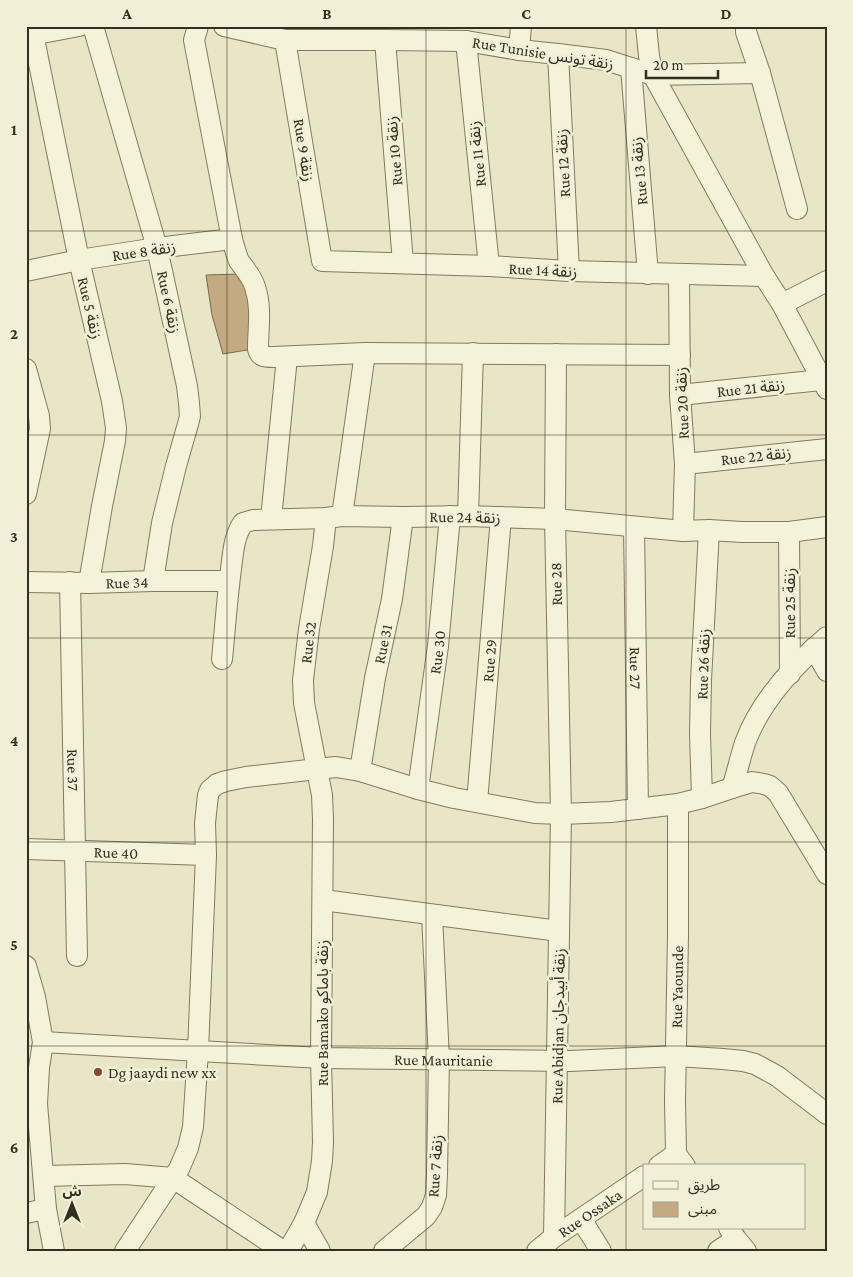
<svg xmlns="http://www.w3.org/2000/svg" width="853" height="1277" viewBox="0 0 853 1277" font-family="'Crimson Pro','Noto Sans Arabic',serif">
  <rect width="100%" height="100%" fill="#e9e6c8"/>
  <!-- building -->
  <path fill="#c3aa82" stroke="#7f6848" d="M239,274L254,304L253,349L223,354L212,315L206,275Z"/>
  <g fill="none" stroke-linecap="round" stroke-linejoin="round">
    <!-- street casing -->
    <g stroke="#83795f" stroke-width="22">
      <g id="street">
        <path d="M93,26L157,248L187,386L189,403L190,416L188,424L176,466L162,523L153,581"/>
        <path d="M198,26L194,40L232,239C234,246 236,254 239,261C245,269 252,277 255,287C262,308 258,328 258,349C260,357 265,357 273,357L365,353L680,355"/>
        <path d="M224,26L285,40H385L466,41L519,50L558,54L606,60L653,75L764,276L782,304L827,389"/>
        <path d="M646,26L649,56L653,75L760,73"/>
        <path d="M746,26V32L760,73L797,209"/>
        <path d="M33,34L79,260L112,401L116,428L115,441L102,506L89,583"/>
        <path d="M26,36L79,26"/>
        <path d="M285,40L322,261L489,266L569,271L764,276"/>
        <path d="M385,40L403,263"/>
        <path d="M466,41L489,266"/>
        <path d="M519,50L521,26"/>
        <path d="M558,54L569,271"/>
        <path d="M631,68L648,274"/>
        <path d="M26,271L79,260L157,248L232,239"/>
        <path d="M679,275L680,395L685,464L683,531"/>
        <path d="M782,304L827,281"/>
        <path d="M26,369L39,416L40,429L26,494"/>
        <path d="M680,395L821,380"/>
        <path d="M685,464L827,449"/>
        <path d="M342,516L365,353"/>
        <path d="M468,516L473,353"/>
        <path d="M271,519L287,357"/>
        <path id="s1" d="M634,527L638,809"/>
        <path d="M789,532L790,674"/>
        <path id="s2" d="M26,582L89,583L153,581H229"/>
        <path id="s3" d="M70,582L77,956"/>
        <path d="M814,648L827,671"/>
        <path d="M222,659C225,629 227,599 231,569C233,553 234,536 243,523L253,520L326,518L342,516L403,517L468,516L555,519L683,531L709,530L742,532H789L827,527"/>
        <path id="s4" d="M360,771L375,678L392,599L403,517"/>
        <path d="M732,788C737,773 740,758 745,743C760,702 794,665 827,637"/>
        <path id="s5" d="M418,789L438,646L450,516"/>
        <path d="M702,798L700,734L701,680L709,530"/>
        <path id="s6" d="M477,802L501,517"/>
        <path d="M678,804V935L675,1101L676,1154L685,1166"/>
        <path id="s7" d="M26,849L206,855"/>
        <path d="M323,900L559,931"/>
        <path d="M26,966L35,997L43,1042L39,1068L37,1104L46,1209L54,1251"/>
        <path id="s8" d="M43,1042L321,1058L570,1061L676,1056L723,1059L743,1061L755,1064L777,1076L827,1114"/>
        <path d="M659,1166L676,1154"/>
        <path d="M44,1176L125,1174L173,1178L283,1251"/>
        <path d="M26,1213L46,1209"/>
        <path d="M581,1219L601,1251"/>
        <path d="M304,1223L320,1251"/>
        <path d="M729,1228L736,1239L746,1251"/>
        <path d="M554,1237L561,814L555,519L556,354"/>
        <path d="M125,1251L179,1169L188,1148L193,1127L198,1051L206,855L205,823L208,795L210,790L217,784L226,781L246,777L317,769L336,767L360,771L418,789L454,798L535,813L561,814L611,812L678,804L702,798L732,788L752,782L764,784L770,786L778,793L827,874"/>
        <path id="s9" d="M288,1251L304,1223L317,1192L322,1161L323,1142L321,1058L323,819L322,795L304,703L303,680L309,629L323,546L326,518"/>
        <path d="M384,1251L426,1216L432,1207L436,1195L437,1174L439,1059L432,915"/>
        <path id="s10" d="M537,1251L554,1237L644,1176"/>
        <path d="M718,1251L736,1239"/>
      </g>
    </g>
    <!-- street -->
    <use href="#street" stroke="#f5f2da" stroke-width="20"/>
  </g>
  <!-- grid -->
  <path fill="none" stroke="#352f21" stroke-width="1" stroke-opacity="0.55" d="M227,26V1251M426,26V1251M626,26V1251M26,231H827M26,435H827M26,638H827M26,842H827M26,1046H827"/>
  <!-- markers -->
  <circle fill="#8b4636" stroke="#f1efd6" stroke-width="2" cx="98" cy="1072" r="5"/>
  <g text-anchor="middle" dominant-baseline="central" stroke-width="5" stroke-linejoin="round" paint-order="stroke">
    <!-- street labels -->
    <g font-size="16" fill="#352f21" stroke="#f1efd6">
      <text transform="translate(543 53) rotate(9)">Rue Tunisie زنقة تونس</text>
      <text transform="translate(304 150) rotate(81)">Rue 9 زنقة</text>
      <text transform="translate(394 151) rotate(-95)">Rue 10 زنقة</text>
      <text transform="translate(477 154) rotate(-96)">Rue 11 زنقة</text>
      <text transform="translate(563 163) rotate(-93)">Rue 12 زنقة</text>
      <text transform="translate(639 171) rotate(-95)">Rue 13 زنقة</text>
      <text transform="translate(144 251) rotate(-8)">Rue 8 زنقة</text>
      <text transform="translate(543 270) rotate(3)">Rue 14 زنقة</text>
      <text transform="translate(169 302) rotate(78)">Rue 6 زنقة</text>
      <text transform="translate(90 308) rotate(77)">Rue 5 زنقة</text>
      <text transform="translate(751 388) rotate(-6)">Rue 21 زنقة</text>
      <text transform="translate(682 403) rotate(-92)">Rue 20 زنقة</text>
      <text transform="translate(756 456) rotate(-6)">Rue 22 زنقة</text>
      <text transform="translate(465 517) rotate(1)">Rue 24 زنقة</text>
      <text stroke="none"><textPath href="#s2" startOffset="101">Rue 34</textPath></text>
      <text transform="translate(556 584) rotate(-91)">Rue 28</text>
      <text transform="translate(789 603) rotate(-90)">Rue 25 زنقة</text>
      <text stroke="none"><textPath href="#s9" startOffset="618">Rue 32</textPath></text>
      <text stroke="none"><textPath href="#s4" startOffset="129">Rue 31</textPath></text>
      <text stroke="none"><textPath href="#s5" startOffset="138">Rue 30</textPath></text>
      <text stroke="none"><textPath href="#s6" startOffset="142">Rue 29</textPath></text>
      <text transform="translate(703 664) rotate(-88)">Rue 26 زنقة</text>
      <text stroke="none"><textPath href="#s1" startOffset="141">Rue 27</textPath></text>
      <text stroke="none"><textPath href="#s3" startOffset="188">Rue 37</textPath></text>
      <text stroke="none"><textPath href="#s7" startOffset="90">Rue 40</textPath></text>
      <text transform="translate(677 987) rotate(-89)">Rue Yaounde</text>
      <text transform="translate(322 1013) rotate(-90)">Rue Bamako زنقة باماكو</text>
      <text transform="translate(558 1026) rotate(-89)">Rue Abidjan زنقة أبيدجان</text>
      <text stroke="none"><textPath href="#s8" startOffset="401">Rue Mauritanie</textPath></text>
      <text transform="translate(435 1166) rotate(-86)">Rue 7 زنقة</text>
      <text stroke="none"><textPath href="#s10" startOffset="65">Rue Ossaka</textPath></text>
    </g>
    <!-- poi labels -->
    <g font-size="16" fill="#352f21" stroke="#f1efd6" text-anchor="start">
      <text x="108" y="1072">Dg jaaydi new xx</text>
    </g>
  </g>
  <!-- border -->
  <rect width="853" height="1277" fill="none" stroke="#f1efd6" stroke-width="55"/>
  <!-- legend -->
  <rect x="643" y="1164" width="162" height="65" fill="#f1efd6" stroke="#a6a28e"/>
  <rect x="653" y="1181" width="25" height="8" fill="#f5f2da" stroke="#a6a28e"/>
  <text x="688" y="1190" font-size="15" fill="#352f21">طريق</text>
  <rect x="653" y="1202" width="25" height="15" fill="#c3aa82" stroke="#a6a28e"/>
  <text x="688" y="1214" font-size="15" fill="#352f21">مبنى</text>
  <!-- north arrow -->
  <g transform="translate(72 1204)" stroke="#f1efd6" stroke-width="4" paint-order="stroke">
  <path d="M0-4L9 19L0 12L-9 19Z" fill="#352f21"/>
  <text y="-8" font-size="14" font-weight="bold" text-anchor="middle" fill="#352f21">ش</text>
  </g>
  <!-- scale -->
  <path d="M646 70v8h72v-8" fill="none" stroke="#352f21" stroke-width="2.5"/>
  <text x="653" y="70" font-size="15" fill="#352f21" stroke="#f1efd6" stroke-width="4" paint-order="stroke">20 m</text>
  <rect x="28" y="28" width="798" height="1222" fill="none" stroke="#352f21" stroke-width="2"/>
  <g font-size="16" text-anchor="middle" font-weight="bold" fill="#352f21">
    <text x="127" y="19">A</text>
    <text x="327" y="19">B</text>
    <text x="526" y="19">C</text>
    <text x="726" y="19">D</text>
    <text x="14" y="135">1</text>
    <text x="14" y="339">2</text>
    <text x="14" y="542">3</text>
    <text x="14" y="746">4</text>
    <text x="14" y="950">5</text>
    <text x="14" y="1153">6</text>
  </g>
</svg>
